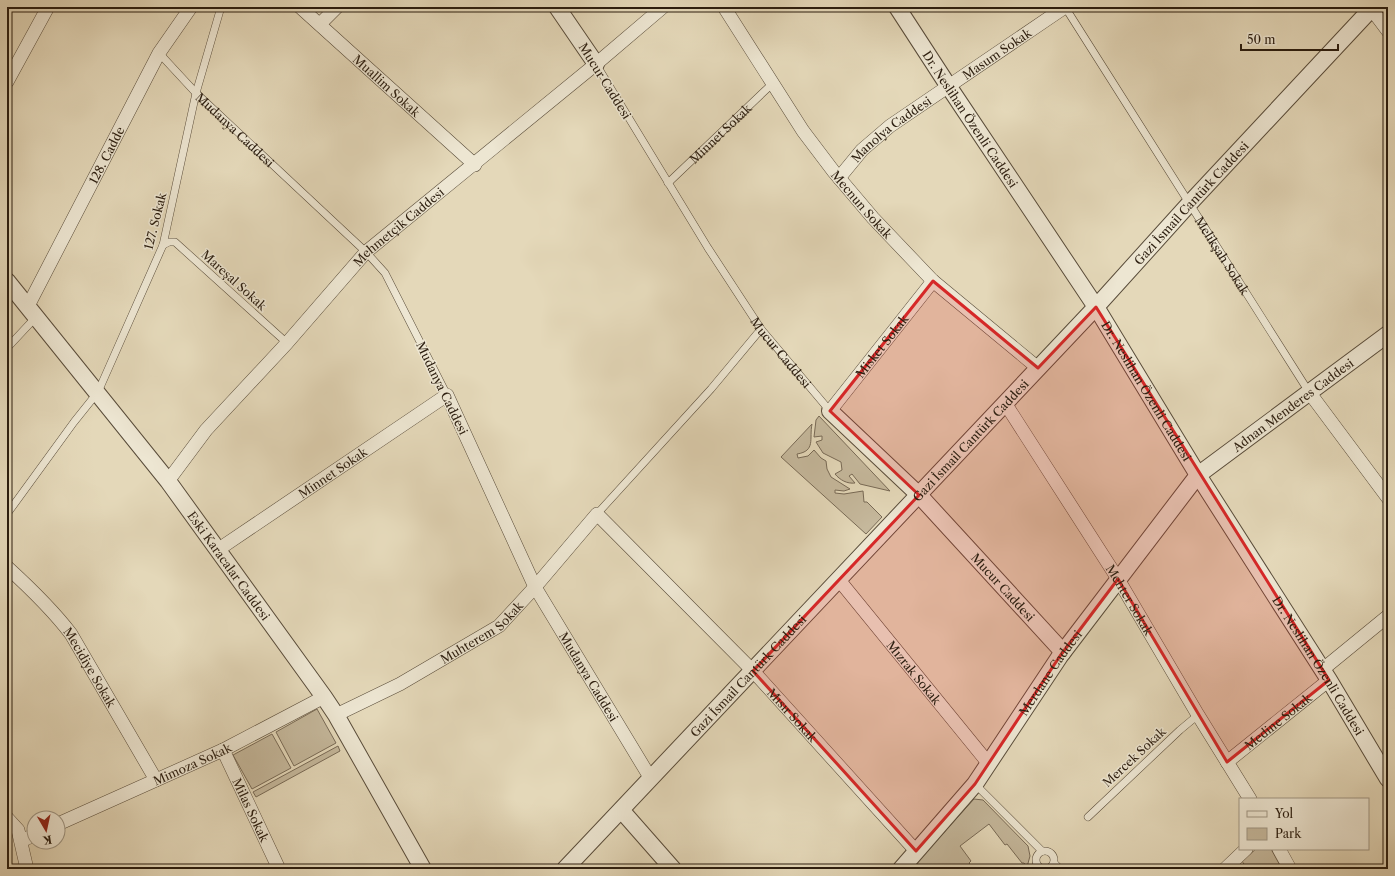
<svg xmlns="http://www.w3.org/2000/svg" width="1395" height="876" viewBox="0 0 1395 876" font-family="'Libre Caslon Text',serif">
  <rect width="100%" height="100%" fill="#e4d8b9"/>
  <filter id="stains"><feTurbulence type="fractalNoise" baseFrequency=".005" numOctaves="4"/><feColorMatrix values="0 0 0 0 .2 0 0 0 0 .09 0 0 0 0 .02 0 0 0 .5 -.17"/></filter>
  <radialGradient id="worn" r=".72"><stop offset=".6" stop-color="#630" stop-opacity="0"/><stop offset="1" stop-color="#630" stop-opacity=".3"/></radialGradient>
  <!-- green -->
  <path fill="#c5b89c" stroke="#786a56" d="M819,416L890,491L860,484L852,474L849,476L855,483C847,484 840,480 835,474L842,470L841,462L823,453L816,442L822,440V436L814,437L816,420Z
    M812,424C809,439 816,451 797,454L798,458L808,456L814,450L821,458L826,461L827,469L831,477L850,489L844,491L835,490V493L844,494L863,491L864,502H867L882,517L866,534L781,457Z
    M317,709L336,743L294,766L276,732Z
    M272,734L291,768L252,789L233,755Z
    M338,746L340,751L256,797L253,792Z
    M974,799L983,800L1028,846L1030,856L1027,867L1024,863H1022L1007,844L1005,845L989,824L960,846L971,861L969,863L974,869H911Z
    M1256,849H1271L1282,869H1247L1242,861Z"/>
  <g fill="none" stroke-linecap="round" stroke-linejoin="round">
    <!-- service casing -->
    <g stroke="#594c3a" stroke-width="8">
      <g id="service">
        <path id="s1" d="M1065,7L1309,392"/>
        <path id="s2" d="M159,53L196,93L366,252L385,273L447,395"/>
        <path id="s3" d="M596,64L708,248L761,329L830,411"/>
        <path id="s4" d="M668,183L772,84"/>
        <path d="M163,245L169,242H175L287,343"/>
        <path d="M7,348L36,317"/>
        <path d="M7,514L74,422L98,392L163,245L196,93L221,7"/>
        <path d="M597,514L711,389L761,329"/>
        <path d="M975,784L1042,851"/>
        <path d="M1088,817L1180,730L1198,715"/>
        <circle cx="1045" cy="860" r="9"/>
        <path d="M1054,863L1060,869"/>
      </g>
    </g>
    <!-- minor casing -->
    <g stroke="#594c3a" stroke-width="14">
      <g id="minor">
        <path id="s5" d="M300,7L475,165"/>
        <path id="s6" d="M724,7L803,131L834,172L873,218L933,281L1038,368"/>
        <path d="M1370,7L1388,31"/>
        <path d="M320,24L337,7"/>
        <path d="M7,82L48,7"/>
        <path id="s7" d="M839,178L862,150L890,126L1065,7"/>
        <path id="s8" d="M28,306L159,53L191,7"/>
        <path d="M1309,392L1388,498"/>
        <path id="s9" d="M1005,403L1118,579L1198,715L1250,799"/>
        <path id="s10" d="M830,411L933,281"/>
        <path id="s11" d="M168,481L206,430L287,343L366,252L596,64L663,7"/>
        <path id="s12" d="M219,549L447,395L535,587L651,779"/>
        <path id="s13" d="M7,567C30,588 52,609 71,634L156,780"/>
        <path id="s14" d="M839,580L989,764"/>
        <path d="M1322,670L1388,616"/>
        <path id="s15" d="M336,715L400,684L499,626L535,587L597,514L753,671L916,851"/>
        <path id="s16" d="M223,750L279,869"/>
        <path id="s17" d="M1227,762L1329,680"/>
        <path d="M7,818L18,830L27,869"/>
        <path id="s18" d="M58,824L223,750L324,697"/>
        <path d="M21,841L34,835"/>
        <path d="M1279,849L1290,869"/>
        <path d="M1225,869L1246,849"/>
      </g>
    </g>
    <!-- tertiary casing -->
    <g stroke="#594c3a" stroke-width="18">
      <g id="tertiary">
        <path d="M557,7L596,64"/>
        <path id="s19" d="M897,7L949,87L1096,307L1198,475L1329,680L1388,779"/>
        <path id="s20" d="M7,281L168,481L324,697L336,715L423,869"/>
        <path id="s21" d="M830,411L919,495L1063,652"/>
        <path d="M622,811L673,869"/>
        <path id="s22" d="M565,869L1096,307L1189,204L1373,7"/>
        <path id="s23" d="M901,869L975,784L1060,656L1198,475L1388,334"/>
      </g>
    </g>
    <!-- service -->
    <use href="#service" stroke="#ede6d2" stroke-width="7"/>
    <!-- minor -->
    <use href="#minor" stroke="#ede6d2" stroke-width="13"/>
    <!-- tertiary -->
    <use href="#tertiary" stroke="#ede6d2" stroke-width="16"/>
  </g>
  <!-- marked area -->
  <path fill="#d62828" fill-opacity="0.2" stroke="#d62828" stroke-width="3" stroke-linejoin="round" d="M933,281L1038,368L1096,307L1329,680L1227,762L1118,579L1060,656L975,784L916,851L753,671L919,495L830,411Z"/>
  <g text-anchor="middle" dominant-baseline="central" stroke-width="3" stroke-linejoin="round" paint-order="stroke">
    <!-- street labels -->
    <g font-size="12" fill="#2b1d0f" stroke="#ede6d2">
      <text stroke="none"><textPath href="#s7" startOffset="202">Masum Sokak</textPath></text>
      <text transform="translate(605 81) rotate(58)">Mucur Caddesi</text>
      <text stroke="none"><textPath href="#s5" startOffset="117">Muallim Sokak</textPath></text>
      <text stroke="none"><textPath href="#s19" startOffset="134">Dr. Neslihan Özenli Caddesi</textPath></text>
      <text stroke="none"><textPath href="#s2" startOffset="108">Mudanya Caddesi</textPath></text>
      <text stroke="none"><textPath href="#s7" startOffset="72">Manolya Caddesi</textPath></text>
      <text stroke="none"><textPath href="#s4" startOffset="72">Minnet Sokak</textPath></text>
      <text stroke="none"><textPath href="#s8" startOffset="170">128. Cadde</textPath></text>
      <text stroke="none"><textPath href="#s22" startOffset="914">Gazi İsmail Cantürk Caddesi</textPath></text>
      <text stroke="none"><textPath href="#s6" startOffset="241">Mecnun Sokak</textPath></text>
      <text transform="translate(155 221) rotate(-76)">127. Sokak</text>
      <text stroke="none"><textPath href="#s11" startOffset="344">Mehmetçik Caddesi</textPath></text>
      <text stroke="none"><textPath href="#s1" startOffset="294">Melikşah Sokak</textPath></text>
      <text transform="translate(234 280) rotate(42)">Mareşal Sokak</text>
      <text stroke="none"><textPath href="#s10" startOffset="83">Misket Sokak</textPath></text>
      <text stroke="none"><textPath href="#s3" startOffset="343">Mucur Caddesi</textPath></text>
      <text transform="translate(442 388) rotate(64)">Mudanya Caddesi</text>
      <text stroke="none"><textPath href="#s19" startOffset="458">Dr. Neslihan Özenli Caddesi</textPath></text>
      <text stroke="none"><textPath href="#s23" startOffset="612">Adnan Menderes Caddesi</textPath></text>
      <text stroke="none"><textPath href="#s22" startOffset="590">Gazi İsmail Cantürk Caddesi</textPath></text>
      <text stroke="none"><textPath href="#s12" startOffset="137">Minnet Sokak</textPath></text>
      <text stroke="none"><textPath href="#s20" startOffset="361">Eski Karacalar Caddesi</textPath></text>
      <text stroke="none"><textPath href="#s21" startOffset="247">Mucur Caddesi</textPath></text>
      <text stroke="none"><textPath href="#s9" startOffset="233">Mehter Sokak</textPath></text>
      <text stroke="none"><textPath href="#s15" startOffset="168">Muhterem Sokak</textPath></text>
      <text stroke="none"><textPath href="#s19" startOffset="782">Dr. Neslihan Özenli Caddesi</textPath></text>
      <text stroke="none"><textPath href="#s13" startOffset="131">Mecidiye Sokak</textPath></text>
      <text stroke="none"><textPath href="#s14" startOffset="119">Mızrak Sokak</textPath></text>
      <text stroke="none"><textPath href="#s23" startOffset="247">Merdane Caddesi</textPath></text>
      <text stroke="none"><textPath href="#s22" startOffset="266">Gazi İsmail Cantürk Caddesi</textPath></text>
      <text stroke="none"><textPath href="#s12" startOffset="591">Mudanya Caddesi</textPath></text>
      <text stroke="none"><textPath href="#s15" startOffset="615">Mısır Sokak</textPath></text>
      <text stroke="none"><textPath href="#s17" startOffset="65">Medine Sokak</textPath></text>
      <text transform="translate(1134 757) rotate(-43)">Mercek Sokak</text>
      <text stroke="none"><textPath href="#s18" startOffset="147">Mimoza Sokak</textPath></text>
      <text stroke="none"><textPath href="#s16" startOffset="66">Milas Sokak</textPath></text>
    </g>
  </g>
  <!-- margin -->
  <rect width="1395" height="876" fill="none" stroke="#e4d8b9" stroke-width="24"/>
  <rect x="8" y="8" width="1379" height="860" fill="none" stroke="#2b1d0f" stroke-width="2"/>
  <rect x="12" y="12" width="1371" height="852" fill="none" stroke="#2b1d0f"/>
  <!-- legend -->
  <rect x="1239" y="798" width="130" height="52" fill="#ede6d2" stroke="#9f9684"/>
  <rect x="1247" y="811" width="20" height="6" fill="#ede6d2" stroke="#9f9684"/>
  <text x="1275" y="818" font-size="12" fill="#2b1d0f">Yol</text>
  <rect x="1247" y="828" width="20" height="12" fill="#c5b89c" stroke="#9f9684"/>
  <text x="1275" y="838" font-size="12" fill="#2b1d0f">Park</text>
  <!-- north arrow -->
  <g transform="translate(46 830) rotate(171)"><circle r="19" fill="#ede6d2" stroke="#9f9684"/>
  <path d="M0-3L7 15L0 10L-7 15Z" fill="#8f2418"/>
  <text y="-6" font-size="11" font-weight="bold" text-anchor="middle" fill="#2b1d0f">K</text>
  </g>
  <!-- scale -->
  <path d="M1241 44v6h97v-6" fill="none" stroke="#2b1d0f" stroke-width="2"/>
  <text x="1247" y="44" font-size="12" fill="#2b1d0f" stroke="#ede6d2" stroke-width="3" paint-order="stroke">50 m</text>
  <rect width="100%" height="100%" filter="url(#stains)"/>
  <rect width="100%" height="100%" fill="url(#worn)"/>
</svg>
